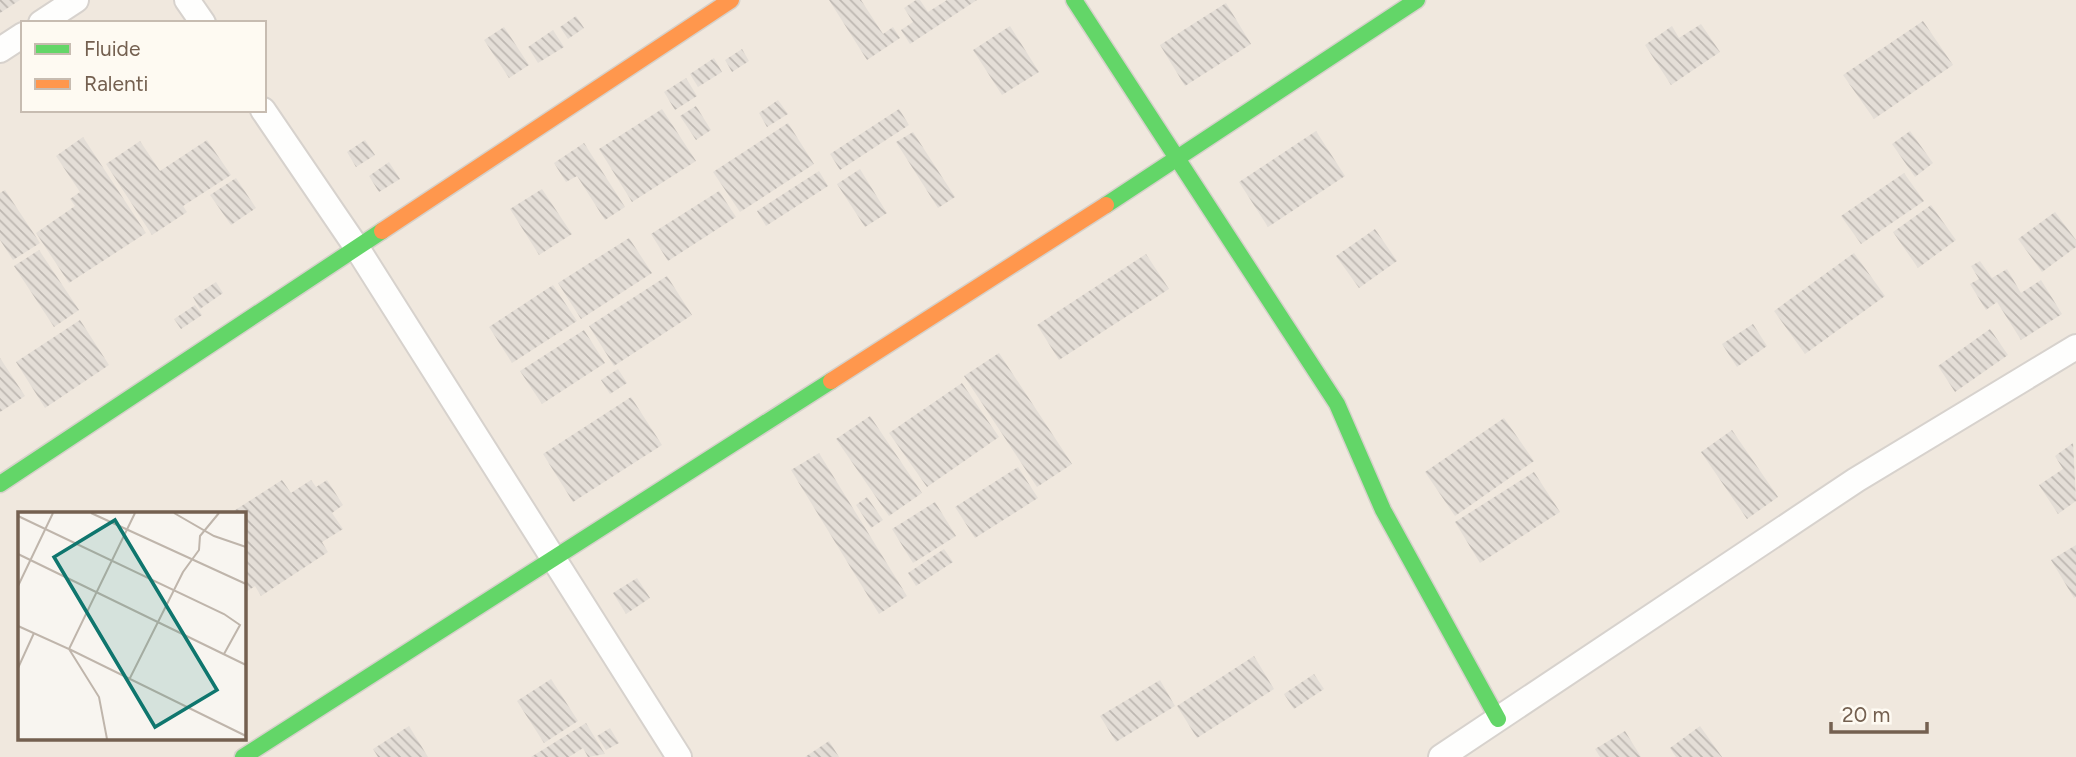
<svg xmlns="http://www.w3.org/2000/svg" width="2076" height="757" viewBox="0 0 2076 757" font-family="Figtree,sans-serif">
  <defs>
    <pattern id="building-back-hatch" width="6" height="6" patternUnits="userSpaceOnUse" patternTransform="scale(1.75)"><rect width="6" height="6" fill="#e4ded7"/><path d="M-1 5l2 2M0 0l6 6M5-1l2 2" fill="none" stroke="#bdb7b1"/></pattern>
  </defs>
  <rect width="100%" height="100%" fill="#f8f5f0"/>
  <!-- residential -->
  <path fill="#f0e8de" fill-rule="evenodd" d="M0,0H2076V757H0ZM23,23H264V110H23ZM19,514H243V738H19Z"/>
  <!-- building -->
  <path fill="url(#building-back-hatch)" d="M0,0H20L0,13Z
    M829,0H861L883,34L893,27L900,38L867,60Z
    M916,0H920L928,12L947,0H977L910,44L901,30L913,22L904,8Z
    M1226,3L1251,44L1185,86L1160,45Z
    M576,16L584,28L568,39L560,27Z
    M1923,21L1953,65L1874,119L1843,75Z
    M1701,24L1720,52L1671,85L1645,45L1672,26L1679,38Z
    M1010,26L1039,72L1002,95L973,50Z
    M504,27L529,65L509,78L484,40Z
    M553,30L564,47L538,63L528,47Z
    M742,49L749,61L732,72L725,60Z
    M714,58L722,72L698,87L690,74Z
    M686,78L697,96L675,110L664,92Z
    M778,100L788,114L767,127L759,113Z
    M696,106L711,130L696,140L680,116Z
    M662,109L696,161L632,202L599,149Z
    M899,109L909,125L840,170L830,154Z
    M788,123L814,164L740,212L713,172Z
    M1316,131L1345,176L1268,227L1239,182Z
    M1910,131L1933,163L1915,177L1892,144Z
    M913,132L955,197L938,208L896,142Z
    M83,137L146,233L69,283L36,233L75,206L70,199L80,192L56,156Z
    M207,140L231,175L183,206L187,212L152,235L106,164L140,141L160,171Z
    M365,140L375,155L356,167L347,152Z
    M584,143L625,207L605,220L577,176L566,182L554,163Z
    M389,162L400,179L379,192L369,176Z
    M860,169L887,213L865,227L837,184Z
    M819,171L828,186L766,226L757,211Z
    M1904,173L1924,201L1861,244L1841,216Z
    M236,178L256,208L231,225L210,195Z
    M542,189L572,234L539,255L510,209Z
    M5,190L40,243L13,260L0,240V193Z
    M719,191L736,217L668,261L651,234Z
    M1931,205L1956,240L1918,268L1893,232Z
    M2055,212L2076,240V247L2042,272L2018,239Z
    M1375,229L1397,261L1359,288L1336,256Z
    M629,238L652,273L581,319L558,283Z
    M39,250L79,310L54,327L14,266Z
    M1854,253L1885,296L1805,354L1774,311Z
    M1146,254L1169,289L1059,360L1037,325Z
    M1980,261L1992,278L2007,269L2021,293L2041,280L2062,314L2021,340L1997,302L1986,310L1970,284L1979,279L1971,266Z
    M667,276L692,315L614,366L589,326Z
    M216,282L223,293L200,309L193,297Z
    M553,285L577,321L512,363L489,327Z
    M195,305L202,315L181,329L174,319Z
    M80,320L109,365L45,408L16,362Z
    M1753,324L1767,346L1737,367L1722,344Z
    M1990,329L2008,355L1955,392L1938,366Z
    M584,330L605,363L542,404L520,371Z
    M999,353L1072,464L1037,487L964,376Z
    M0,358L25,396L0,412Z
    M618,369L627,383L610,394L601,380Z
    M962,383L999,437L927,487L889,433Z
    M631,397L662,445L573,502L543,454Z
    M870,416L922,493L889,516L836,439Z
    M1504,418L1534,461L1455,516L1425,472Z
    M1732,430L1778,497L1747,519L1701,452Z
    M2073,443L2076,501L2058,514L2039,485L2063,469L2055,456Z
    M819,453L907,596L879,614L791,470Z
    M1018,467L1038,498L975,538L955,507Z
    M1534,472L1560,512L1480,563L1455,522Z
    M282,480L291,493L311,480L316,487L327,480L343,505L332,513L343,529L322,542L328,552L261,596L255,586L243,594V514H229Z
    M867,497L883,520L871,528L856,505Z
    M935,502L956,536L913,563L892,529Z
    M2076,545V597L2074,598L2051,560Z
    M944,549L953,562L916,586L908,573Z
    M637,578L650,598L626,614L613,593Z
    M1254,656L1274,689L1197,738L1177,706Z
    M1314,674L1324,689L1294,709L1284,694Z
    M551,679L578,721L544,743L517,701Z
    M1160,680L1175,706L1116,742L1100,716Z
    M586,723L605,754L588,757L583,748L569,757H531Z
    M409,726L428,757H378L373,749Z
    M1700,726L1722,757H1676L1670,748Z
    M610,728L619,743L606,750L597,736Z
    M1625,731L1641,757H1600L1595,749Z
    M829,741L839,757H805Z"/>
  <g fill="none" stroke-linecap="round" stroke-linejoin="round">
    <!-- street casing -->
    <g stroke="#d7d2cd" stroke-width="28">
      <path id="street" d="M187,0L203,23
        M41,23L76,0
        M0,50L23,35
        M263,110L357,248L679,757
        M1441,757L1856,480L2076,347"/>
    </g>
    <!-- fast casing -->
    <g stroke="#d6d1ca" stroke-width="19">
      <path id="fast" d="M1074,0L1337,404L1383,510L1498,719
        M1106,205L1417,0
        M0,484L382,231
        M243,757L831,381"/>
    </g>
    <!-- slow casing -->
    <g stroke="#d6d1ca" stroke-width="19">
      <path id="slow" d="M382,231L731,0
        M831,381L1106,205"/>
    </g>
    <!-- street -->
    <use href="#street" stroke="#fefefd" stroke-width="24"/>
    <!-- fast -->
    <use href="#fast" stroke="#63d668" stroke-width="16"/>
    <!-- slow -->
    <use href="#slow" stroke="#ff974d" stroke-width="16"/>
  </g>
  <!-- overview -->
  <g transform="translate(18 512)">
    <rect width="228" height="228" fill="#f8f5f0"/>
    <path fill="none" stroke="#bfb5ab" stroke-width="2" d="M73,1L228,72M117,1L51,137L228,224M156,1L196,24L228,35M0,4L206,102L222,113L206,142M0,42L228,153M0,74L35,1M0,114L51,137L81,185L89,227M0,156L16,121M112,166L165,60L181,38L182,24L201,1"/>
    <path fill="#0f766e" fill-opacity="0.15" stroke="#0f766e" stroke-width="3.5" d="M97,8L199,178L137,215L36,45Z"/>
    <rect width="228" height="228" fill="none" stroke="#746050" stroke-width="3.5"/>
  </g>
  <!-- legend -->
  <rect x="21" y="21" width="245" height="91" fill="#fefaf2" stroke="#c7bcb1" stroke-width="2"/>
  <rect x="35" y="44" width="35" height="10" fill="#63d668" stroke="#c7bcb1" stroke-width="2"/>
  <text x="84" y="56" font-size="21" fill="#746050">Fluide</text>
  <rect x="35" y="79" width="35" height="10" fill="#ff974d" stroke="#c7bcb1" stroke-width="2"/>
  <text x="84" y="91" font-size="21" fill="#746050">Ralenti</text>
  <!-- scale -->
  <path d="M1831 722v10h96v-10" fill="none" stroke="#746050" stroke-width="3.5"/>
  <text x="1842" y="722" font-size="21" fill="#746050" stroke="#fefaf2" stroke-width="5" paint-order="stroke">20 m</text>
</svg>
